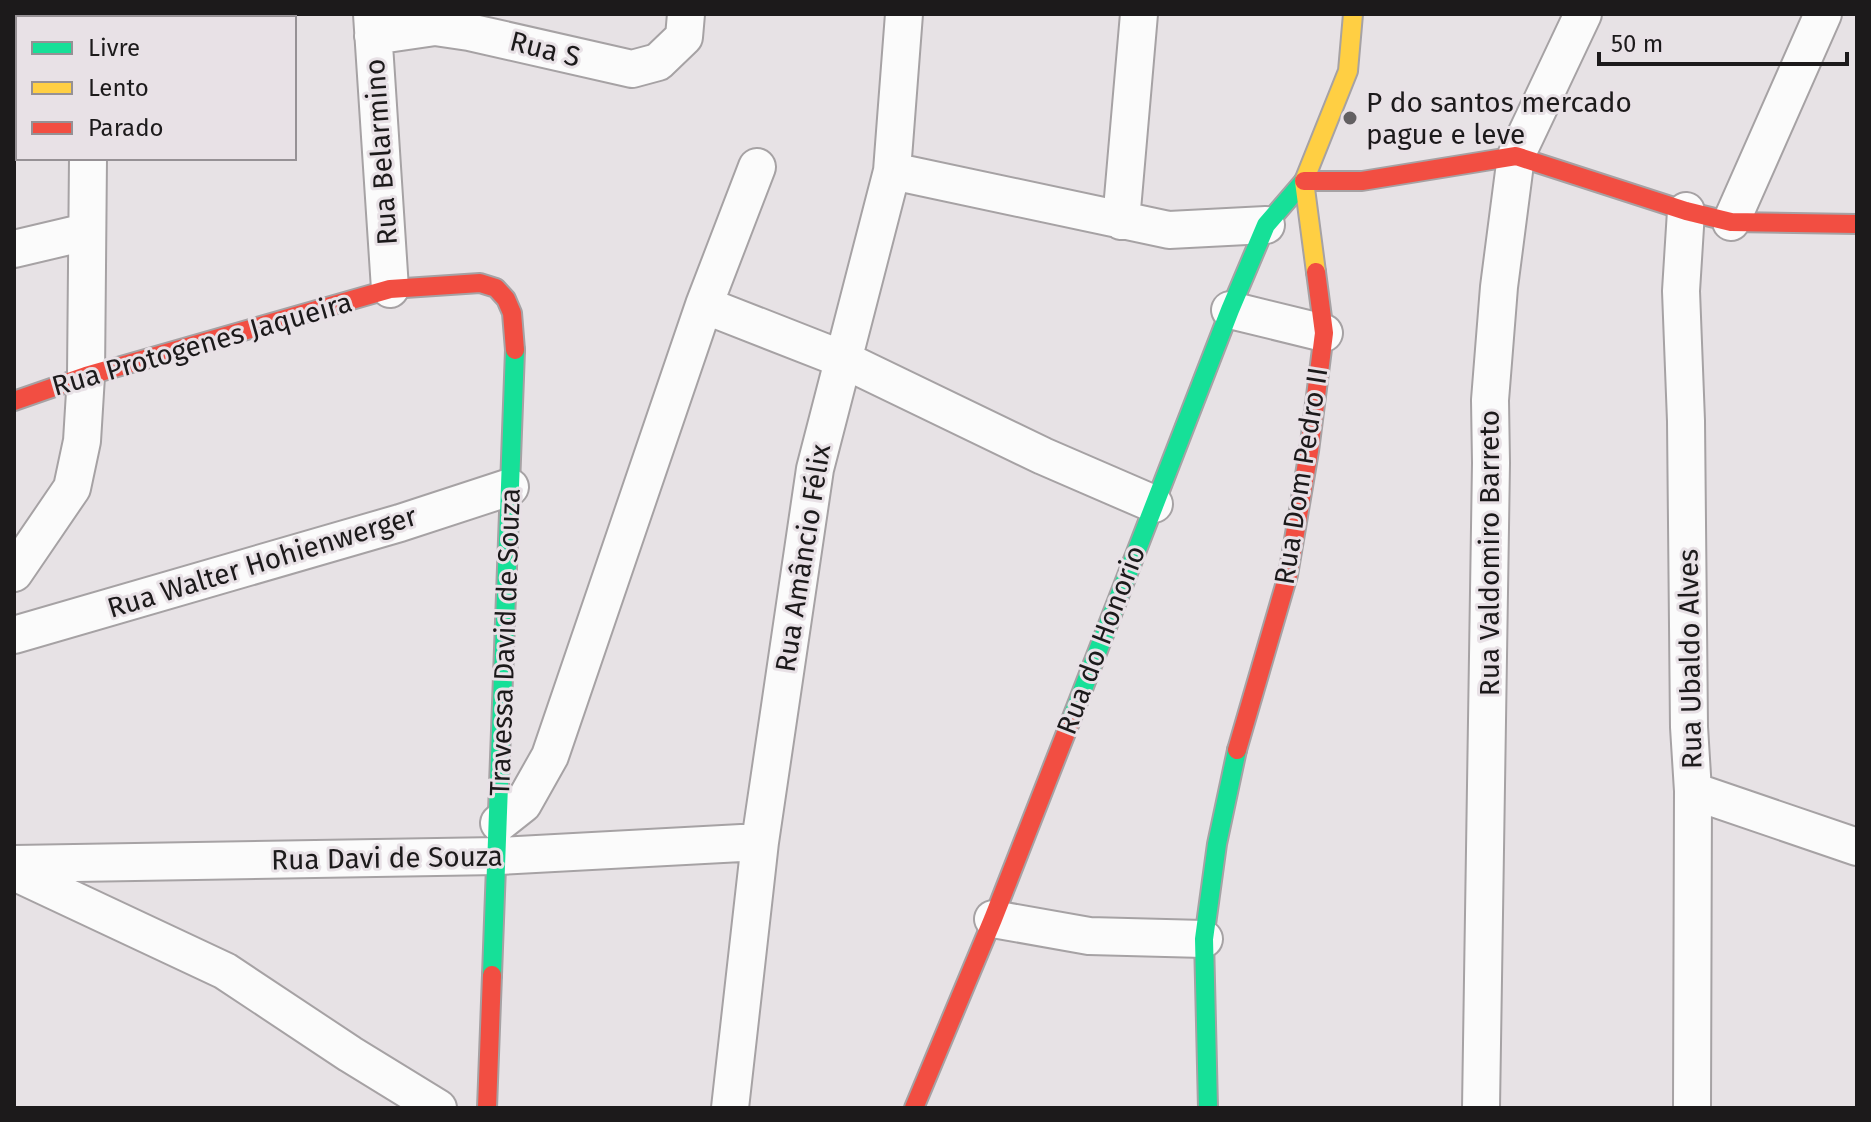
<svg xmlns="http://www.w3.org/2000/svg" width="1871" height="1122" viewBox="0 0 1871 1122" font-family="'Fira Sans',sans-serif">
  <rect width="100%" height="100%" fill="#e7e2e5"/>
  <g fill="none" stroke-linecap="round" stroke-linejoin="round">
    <!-- street casing -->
    <g stroke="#a6a2a4" stroke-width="40">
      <path id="street" d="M372,14L390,289
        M94,18L95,14
        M373,36L435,27L469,32L632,69L658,62L684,37L686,14
        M14,72L18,71
        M892,171L1169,230L1266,225
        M1686,211L1681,291L1686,421L1689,727L1693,791L1692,1108
        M1121,221L1139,14
        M1731,222L1823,14
        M14,249L86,232
        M704,305L842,359L1043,456L1154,504
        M1230,310L1324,333
        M14,573L72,488L82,441L86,376L88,158
        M14,635L400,523L510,487
        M1693,791L1857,847
        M499,823L523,804L550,756L704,305L757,167
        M14,864L498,856L760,842
        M14,872L225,971L350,1054L438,1108
        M993,919L1089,936L1204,939
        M730,1108L760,842L815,469L892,171L904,14
        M1481,1108L1491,463L1490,400L1499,287L1516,156L1583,14"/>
    </g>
    <!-- fast casing -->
    <g stroke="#a6a2a4" stroke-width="22">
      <path id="fast" d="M1071,720L1230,310L1266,225L1304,181
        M492,975L515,350
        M1208,1108L1204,939L1217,844L1237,750"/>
    </g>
    <!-- slow casing -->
    <g stroke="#a6a2a4" stroke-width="22">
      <path id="slow" d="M1316,272L1304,181L1348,71L1353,14"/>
    </g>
    <!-- jam casing -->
    <g stroke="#a6a2a4" stroke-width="22">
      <path id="jam" d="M1304,181H1362L1516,156L1686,211L1731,222L1857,224
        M14,401L86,376L390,289L480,283L496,288L506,299L512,313L515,350
        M1237,750L1288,575L1309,451L1324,333L1316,272
        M487,1108L492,975
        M914,1108L993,919L1071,720"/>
    </g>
    <!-- street -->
    <use href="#street" stroke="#fbfbfb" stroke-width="36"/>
    <!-- fast -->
    <use href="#fast" stroke="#16e098" stroke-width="18"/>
    <!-- slow -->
    <use href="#slow" stroke="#ffcf43" stroke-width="18"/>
    <!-- jam -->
    <use href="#jam" stroke="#f24e42" stroke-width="18"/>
  </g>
  <!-- markers -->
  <circle fill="#636062" stroke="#e8e1e6" stroke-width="3" cx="1350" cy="118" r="8"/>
  <g text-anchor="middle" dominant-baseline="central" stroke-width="6" stroke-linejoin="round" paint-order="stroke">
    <!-- street labels -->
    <g font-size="28" fill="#1c1a1b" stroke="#e8e1e6">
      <text transform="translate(545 49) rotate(14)">Rua S</text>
      <text transform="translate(381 152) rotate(-94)">Rua Belarmino</text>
      <text transform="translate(202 344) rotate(-16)">Rua Protogenes Jaqueira</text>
      <text transform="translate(1301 476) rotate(-81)">Rua Dom Pedro II</text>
      <text transform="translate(1489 553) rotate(-90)">Rua Valdomiro Barreto</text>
      <text transform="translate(803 558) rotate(-81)">Rua Amâncio Félix</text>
      <text transform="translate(262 562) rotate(-17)">Rua Walter Hohienwerger</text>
      <text transform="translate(1101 640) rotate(-69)">Rua do Honorio</text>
      <text transform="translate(505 642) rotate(-88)">Travessa David de Souza</text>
      <text transform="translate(1690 659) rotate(-91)">Rua Ubaldo Alves</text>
      <text transform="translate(387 858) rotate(-1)">Rua Davi de Souza</text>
    </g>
    <!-- poi labels -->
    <g font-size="28" fill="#1c1a1b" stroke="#e8e1e6" text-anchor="start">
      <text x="1366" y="102">P do santos mercado<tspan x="1366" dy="32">pague e leve</tspan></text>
    </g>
  </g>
  <!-- border -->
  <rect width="1871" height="1122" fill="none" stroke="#1c1a1b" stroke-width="32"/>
  <!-- legend -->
  <rect x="16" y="16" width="280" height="144" fill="#e8e1e6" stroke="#969195" stroke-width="2"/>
  <rect x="32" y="42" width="40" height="12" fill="#16e098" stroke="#969195" stroke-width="2"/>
  <text x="88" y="56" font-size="24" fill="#1c1a1b">Livre</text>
  <rect x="32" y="82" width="40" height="12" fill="#ffcf43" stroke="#969195" stroke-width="2"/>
  <text x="88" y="96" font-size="24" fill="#1c1a1b">Lento</text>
  <rect x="32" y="122" width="40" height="12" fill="#f24e42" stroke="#969195" stroke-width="2"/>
  <text x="88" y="136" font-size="24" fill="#1c1a1b">Parado</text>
  <!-- scale -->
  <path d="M1599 52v12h248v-12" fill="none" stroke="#1c1a1b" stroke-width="4"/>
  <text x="1611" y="52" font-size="24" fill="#1c1a1b" stroke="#e8e1e6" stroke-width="6" paint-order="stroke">50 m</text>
</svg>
